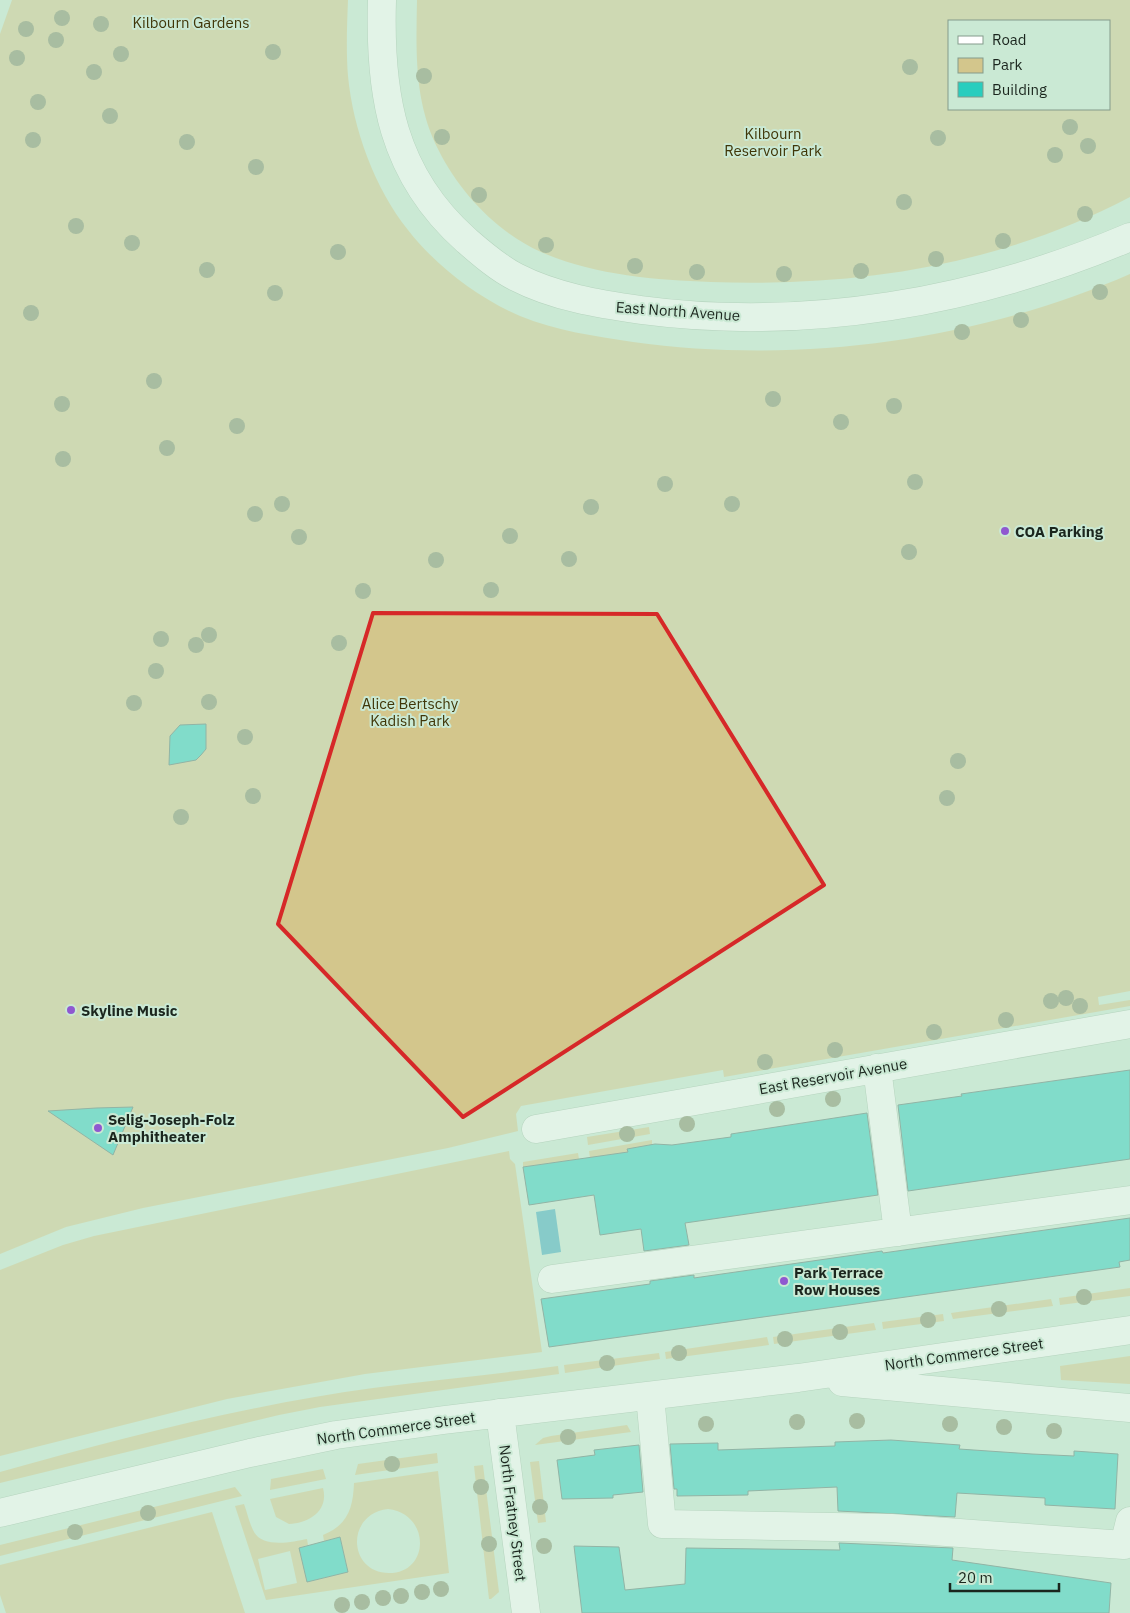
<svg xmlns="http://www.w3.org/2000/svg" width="1130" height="1613" viewBox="0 0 1130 1613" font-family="'IBM Plex Sans',sans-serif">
  <rect width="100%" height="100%" fill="#cae9d4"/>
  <!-- green -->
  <path fill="#d3c68c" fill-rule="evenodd" d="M12,0H348C347,25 346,51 348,76C353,129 375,189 408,230C436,266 478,298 520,316C557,331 594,336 633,342C799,365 977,341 1130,274V991L1098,997L1099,1005L1130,1000V1006L724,1077L723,1070L521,1106L516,1114L518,1131L448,1148L143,1208L66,1227L0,1254V34Z
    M417,0H1130V197C998,266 858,287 711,282C655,280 593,275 541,252C498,233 460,193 439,151C414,103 416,53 417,0ZM949,21H1109V109H949Z
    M649,1127L650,1134L588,1145L587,1137Z
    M652,1140V1145L627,1149L628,1153L590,1158L589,1151Z
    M509,1151L510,1159L515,1164L542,1352L365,1374L227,1399L0,1456V1270L63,1245L94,1236Z
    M578,1153L579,1159L523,1167V1162Z
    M1130,1288V1296L1060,1305L1059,1298Z
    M1051,1299L1053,1306L953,1319L951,1313Z
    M943,1314L944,1321L883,1329L882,1322Z
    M874,1323L876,1330L774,1344L773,1337Z
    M767,1337L769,1345L666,1359L665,1352Z
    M659,1353L660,1359L565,1373L564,1365Z
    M1130,1356V1384L1061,1380L1060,1366Z
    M558,1366L559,1374L320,1407L279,1415L0,1483V1472C122,1438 247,1405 373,1388C435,1380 496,1374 558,1366Z
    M627,1425L631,1432L535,1445L543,1438L551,1436Z
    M437,1453L438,1463L355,1475L358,1464Z
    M539,1461L546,1522L538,1523L530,1462Z
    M483,1465L499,1592L491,1599H489L474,1466Z
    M323,1469L326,1479L270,1490L271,1479Z
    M438,1471L449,1573L266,1600L235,1506L244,1504C247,1512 249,1522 253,1530C261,1549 292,1542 307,1539L308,1545L299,1548L308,1582L348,1572L340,1537L324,1541L323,1535C348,1525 353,1508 354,1483ZM388,1509C431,1514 430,1573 389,1573C348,1573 345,1514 388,1509ZM290,1551L297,1583L265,1590L258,1559Z
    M235,1487L242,1496L0,1556V1545Z
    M323,1488C329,1511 309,1523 289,1524L276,1517L270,1499Z
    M212,1512L245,1613H6L0,1595V1565Z"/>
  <!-- water -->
  <path fill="#37a6bd" d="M555,1209L561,1252L542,1255L536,1212Z"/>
  <!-- building -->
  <path fill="#29cdbe" stroke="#4d736d" d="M206,724V749L201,755L196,760L169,765L170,736L180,725Z
    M1130,1070V1159L908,1191L898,1105L962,1096L961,1094Z
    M133,1107L113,1155L48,1111L96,1108Z
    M867,1113L878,1195L685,1223L689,1245L644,1251L641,1229L600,1235L594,1195L529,1205L523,1167L628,1152L627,1149L655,1144L672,1145L731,1137V1134Z
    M1130,1218V1260L1119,1262L1120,1267L549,1347L541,1299L650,1284V1281L694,1275V1278L882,1251L883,1253Z
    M891,1440L960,1445L959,1449L1032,1454L1074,1456V1451L1118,1454L1115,1509L1045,1505V1498L957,1493L955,1517L838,1511L837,1487L748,1491V1495L677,1496V1489H674L670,1444L718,1443V1450L835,1446V1442Z
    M639,1445L643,1492L613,1495V1498L562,1499L557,1460L595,1455L594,1450Z
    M340,1537L348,1572L307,1582L299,1548Z
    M839,1543L953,1548L952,1560L1111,1583L1109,1613H582L574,1546L619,1547L625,1590L685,1584L686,1548L840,1550Z"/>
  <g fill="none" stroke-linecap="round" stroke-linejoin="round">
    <!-- minor casing -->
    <g stroke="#9cbaa5" stroke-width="29">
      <path id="minor" d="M877,1068L898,1232
        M536,1129L1130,1024
        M552,1279L1130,1200
        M842,1382L1130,1408
        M650,1396L662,1524L891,1528L1124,1545L1130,1521
        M500,1413L526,1613
        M0,1513L250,1453L336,1435L444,1420L798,1378L1130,1330"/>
    </g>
    <!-- major casing -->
    <g stroke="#9cbaa5" stroke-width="29">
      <path id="major" d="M382,0C379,95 392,174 466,240C481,253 498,268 516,277C555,297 599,304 641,310C807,332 977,302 1130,237"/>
    </g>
    <!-- minor -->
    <use href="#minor" stroke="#fff" stroke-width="28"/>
    <!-- major -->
    <use href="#major" stroke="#fff" stroke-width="28"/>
  </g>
  <!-- trees -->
  <g fill="#7e8764">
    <circle cx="62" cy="18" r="8"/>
    <circle cx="101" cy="24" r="8"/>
    <circle cx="26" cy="29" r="8"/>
    <circle cx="56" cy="40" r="8"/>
    <circle cx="273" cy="52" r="8"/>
    <circle cx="121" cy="54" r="8"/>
    <circle cx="17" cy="58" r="8"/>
    <circle cx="910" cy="67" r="8"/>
    <circle cx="94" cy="72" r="8"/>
    <circle cx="424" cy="76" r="8"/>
    <circle cx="38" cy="102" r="8"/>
    <circle cx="110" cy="116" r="8"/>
    <circle cx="1070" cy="127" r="8"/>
    <circle cx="442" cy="137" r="8"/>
    <circle cx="938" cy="138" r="8"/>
    <circle cx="33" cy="140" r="8"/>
    <circle cx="187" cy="142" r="8"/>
    <circle cx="1088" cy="146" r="8"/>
    <circle cx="1055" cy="155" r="8"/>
    <circle cx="256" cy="167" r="8"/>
    <circle cx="479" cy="195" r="8"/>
    <circle cx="904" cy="202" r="8"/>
    <circle cx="1085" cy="214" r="8"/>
    <circle cx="76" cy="226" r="8"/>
    <circle cx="1003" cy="241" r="8"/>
    <circle cx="132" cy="243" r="8"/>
    <circle cx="546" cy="245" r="8"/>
    <circle cx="338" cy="252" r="8"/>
    <circle cx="936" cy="259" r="8"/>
    <circle cx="635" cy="266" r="8"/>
    <circle cx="207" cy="270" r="8"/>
    <circle cx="861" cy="271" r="8"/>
    <circle cx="697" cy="272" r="8"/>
    <circle cx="784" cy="274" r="8"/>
    <circle cx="1100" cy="292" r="8"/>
    <circle cx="275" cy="293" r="8"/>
    <circle cx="31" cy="313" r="8"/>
    <circle cx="1021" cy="320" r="8"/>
    <circle cx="962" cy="332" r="8"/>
    <circle cx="154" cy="381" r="8"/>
    <circle cx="773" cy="399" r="8"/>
    <circle cx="62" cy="404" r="8"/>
    <circle cx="894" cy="406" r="8"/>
    <circle cx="841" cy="422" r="8"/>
    <circle cx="237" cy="426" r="8"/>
    <circle cx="167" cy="448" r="8"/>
    <circle cx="63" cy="459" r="8"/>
    <circle cx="915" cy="482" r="8"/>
    <circle cx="665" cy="484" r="8"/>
    <circle cx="282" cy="504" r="8"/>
    <circle cx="732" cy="504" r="8"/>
    <circle cx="591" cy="507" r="8"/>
    <circle cx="255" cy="514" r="8"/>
    <circle cx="510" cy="536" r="8"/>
    <circle cx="299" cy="537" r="8"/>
    <circle cx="909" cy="552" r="8"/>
    <circle cx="569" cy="559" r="8"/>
    <circle cx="436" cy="560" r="8"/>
    <circle cx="491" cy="590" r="8"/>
    <circle cx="363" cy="591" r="8"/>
    <circle cx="209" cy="635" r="8"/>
    <circle cx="161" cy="639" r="8"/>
    <circle cx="339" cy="643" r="8"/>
    <circle cx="196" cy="645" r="8"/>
    <circle cx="156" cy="671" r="8"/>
    <circle cx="209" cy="702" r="8"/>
    <circle cx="134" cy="703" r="8"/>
    <circle cx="245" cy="737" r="8"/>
    <circle cx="958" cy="761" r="8"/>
    <circle cx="253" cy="796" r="8"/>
    <circle cx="947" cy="798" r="8"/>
    <circle cx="181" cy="817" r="8"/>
    <circle cx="1066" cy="998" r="8"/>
    <circle cx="1051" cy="1001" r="8"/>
    <circle cx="1080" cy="1006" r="8"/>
    <circle cx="1006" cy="1020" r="8"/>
    <circle cx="934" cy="1032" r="8"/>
    <circle cx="835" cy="1050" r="8"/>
    <circle cx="765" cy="1062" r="8"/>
    <circle cx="833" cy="1099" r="8"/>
    <circle cx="777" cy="1109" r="8"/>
    <circle cx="687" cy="1124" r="8"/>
    <circle cx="627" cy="1134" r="8"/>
    <circle cx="1084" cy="1297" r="8"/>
    <circle cx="999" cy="1309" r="8"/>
    <circle cx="928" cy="1320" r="8"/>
    <circle cx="840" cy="1332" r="8"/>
    <circle cx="785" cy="1339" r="8"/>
    <circle cx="679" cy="1353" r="8"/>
    <circle cx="607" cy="1363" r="8"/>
    <circle cx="857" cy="1421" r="8"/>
    <circle cx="797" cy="1422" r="8"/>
    <circle cx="706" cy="1424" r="8"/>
    <circle cx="950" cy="1424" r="8"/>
    <circle cx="1004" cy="1427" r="8"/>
    <circle cx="1054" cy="1431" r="8"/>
    <circle cx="568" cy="1437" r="8"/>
    <circle cx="392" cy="1464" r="8"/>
    <circle cx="481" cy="1487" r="8"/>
    <circle cx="540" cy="1507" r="8"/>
    <circle cx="148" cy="1513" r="8"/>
    <circle cx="75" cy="1532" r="8"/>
    <circle cx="489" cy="1544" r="8"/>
    <circle cx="544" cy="1546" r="8"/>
    <circle cx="441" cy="1589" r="8"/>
    <circle cx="422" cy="1592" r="8"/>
    <circle cx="401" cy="1596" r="8"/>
    <circle cx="383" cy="1598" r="8"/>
    <circle cx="362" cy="1602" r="8"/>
    <circle cx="342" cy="1605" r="8"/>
  </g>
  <!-- marked area -->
  <path d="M0 0H1130V1613H0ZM373,613L657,614L824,885L463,1117L278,924Z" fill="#cae9d4" fill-opacity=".55" fill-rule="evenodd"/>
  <path fill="none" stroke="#d62828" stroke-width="4" stroke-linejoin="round" d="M373,613L657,614L824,885L463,1117L278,924Z"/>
  <!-- markers -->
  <g fill="#8f58d0" stroke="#cae9d4" stroke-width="2">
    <circle cx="1005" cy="531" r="5"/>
    <circle cx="71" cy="1010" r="5"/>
    <circle cx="98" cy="1128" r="5"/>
    <circle cx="784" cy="1281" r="5"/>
  </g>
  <g text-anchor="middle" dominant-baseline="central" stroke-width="4" stroke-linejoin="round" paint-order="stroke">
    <!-- park labels -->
    <g font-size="15" fill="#403608" stroke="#cae9d4">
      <text x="191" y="22">Kilbourn Gardens</text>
      <text x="773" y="133">Kilbourn<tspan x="773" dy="17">Reservoir Park</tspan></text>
      <text x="410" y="703">Alice Bertschy<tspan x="410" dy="17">Kadish Park</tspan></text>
    </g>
    <!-- street labels -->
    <g font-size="15" fill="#1b261e" stroke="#cae9d4">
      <text transform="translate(678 311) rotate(4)">East North Avenue</text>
      <text transform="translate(833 1076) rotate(-10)">East Reservoir Avenue</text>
      <text transform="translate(964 1354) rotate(-8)">North Commerce Street</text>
      <text transform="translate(396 1428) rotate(-8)">North Commerce Street</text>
      <text transform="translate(513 1513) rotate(83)">North Fratney Street</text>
    </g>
    <!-- poi labels -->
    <g font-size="15" font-weight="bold" fill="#1b261e" stroke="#cae9d4" text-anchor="start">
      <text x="1015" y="531">COA Parking</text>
      <text x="81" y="1010">Skyline Music</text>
      <text x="108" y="1119">Selig-Joseph-Folz<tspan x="108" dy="17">Amphitheater</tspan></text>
      <text x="794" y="1272">Park Terrace<tspan x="794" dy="17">Row Houses</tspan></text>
    </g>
  </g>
  <!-- legend -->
  <rect x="948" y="20" width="162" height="90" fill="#cae9d4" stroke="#849b8b"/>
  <rect x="958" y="36" width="25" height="8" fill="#ffffff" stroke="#849b8b"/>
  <text x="992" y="45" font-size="15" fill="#1b261e">Road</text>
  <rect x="958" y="58" width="25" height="15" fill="#d3c68c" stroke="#849b8b"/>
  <text x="992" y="70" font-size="15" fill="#1b261e">Park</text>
  <rect x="958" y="82" width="25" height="15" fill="#29cdbe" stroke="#849b8b"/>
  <text x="992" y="95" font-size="15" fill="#1b261e">Building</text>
  <!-- scale -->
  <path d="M950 1583v8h109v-8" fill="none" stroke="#1b261e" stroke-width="2.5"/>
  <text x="958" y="1583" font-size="15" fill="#1b261e" stroke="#cae9d4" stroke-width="4" paint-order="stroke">20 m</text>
</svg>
